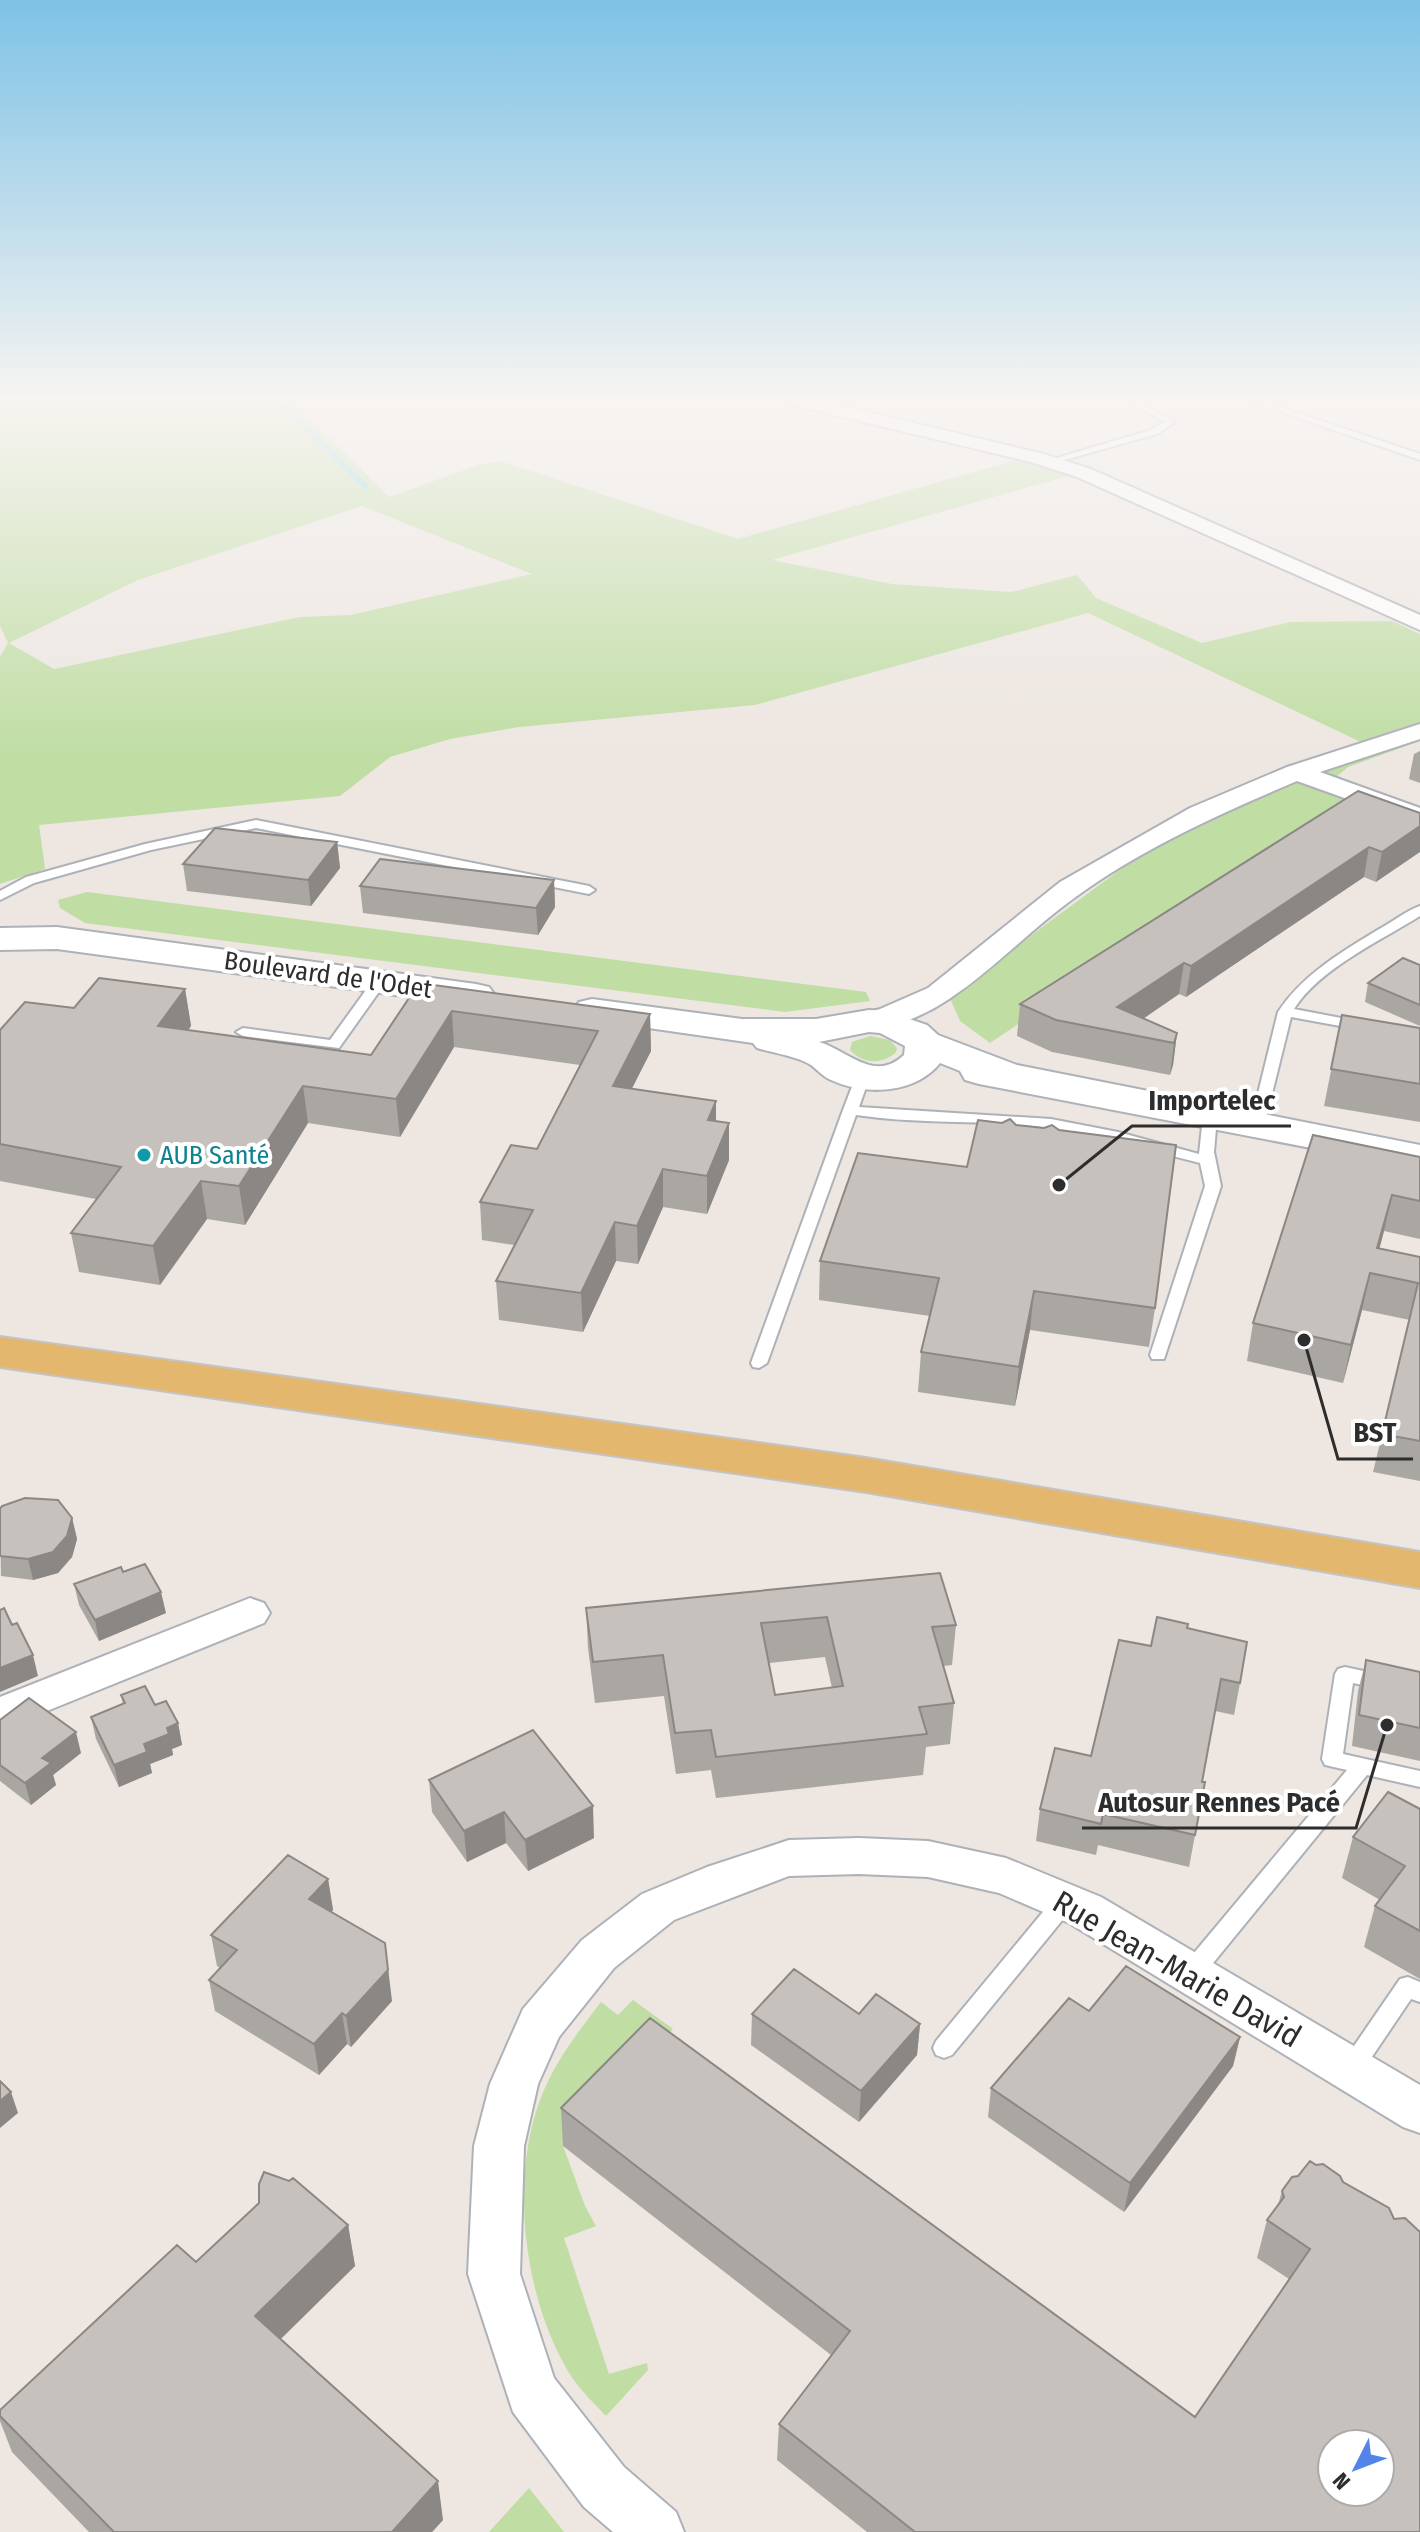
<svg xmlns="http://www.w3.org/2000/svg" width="1420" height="2532" viewBox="0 0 1420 2532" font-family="'Fira Sans Condensed',sans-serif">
  <rect width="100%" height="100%" fill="#ede6e1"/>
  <!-- green -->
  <path fill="#c0dda4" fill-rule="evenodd" d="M0,400H291L389,497L478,465L500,461L738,539L1020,459L1071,475L772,560L892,584L1011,592L1077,575L1096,598L1202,643L1290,622L1392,621L1420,634V741L1348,767L1322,789L1355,798L990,1043L960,1021L949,996L1140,855L1265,796L1365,744L1088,613L755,705L519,727L450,739L390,757L340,796L39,825L45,869L0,884V657L8,643L0,626ZM362,506L532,574L350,615L300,617L54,669L9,643L138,580Z
    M87,892L866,992L870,1001L785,1012L85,923L60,908L58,900Z
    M870,1036L890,1040L897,1048L896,1052C883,1065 862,1064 850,1050L852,1042Z
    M633,2000L673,2029L651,2056L563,2146L585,2206L596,2226L564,2238L609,2374L647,2363L648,2370L606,2416C595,2404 582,2392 573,2379C524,2304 508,2179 542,2095C556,2060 578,2032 601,2002L618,2015Z
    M529,2488L564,2532H489Z"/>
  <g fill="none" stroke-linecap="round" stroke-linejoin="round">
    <!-- stream -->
    <path stroke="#80d8e4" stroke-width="5" d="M278,400L366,487"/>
    <!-- lane casing -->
    <g stroke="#adb1b8" stroke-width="4">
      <path id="lane" d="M1127,400H1137L1175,422L1157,434L1050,464V460L1151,430L1165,422Z
        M1247,400H1260L1420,454V460Z
        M256,820L589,886L595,890L589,894L256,828L151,850L34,883L0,900V891L26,877L145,844Z
        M1420,906V916C1380,941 1319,969 1294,1009L1362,1022L1369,1026L1362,1030L1291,1017L1264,1126L1257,1130L1252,1129L1250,1126L1278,1012C1303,974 1343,951 1381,928C1394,921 1406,911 1420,906Z
        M379,978L386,982L339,1048L243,1036L236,1032L243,1028L330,1040L374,979Z
        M863,1072L870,1076L859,1107L1051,1119L1118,1132L1199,1154L1203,1117L1210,1113L1215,1114L1217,1117L1214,1152L1221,1186L1164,1359H1152L1150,1355L1205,1186L1200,1163C1145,1149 1090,1132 1033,1126C974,1120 915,1124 856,1115L767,1363L759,1368L753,1367L751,1363L843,1110L856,1076Z
        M1345,1667L1420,1683V1697L1353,1683L1343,1754L1420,1771V1787L1367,1775L1200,1979L1192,1981L1184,1979L1181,1972L1184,1965L1347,1770L1325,1765L1322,1759L1335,1674L1338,1669Z
        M1065,1892L1073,1895L1076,1901L1073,1907L952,2055L944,2058L936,2055L933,2048L936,2041L1057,1895Z
        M1408,1977L1420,1982V2002L1411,1999L1359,2076L1351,2079L1343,2076L1340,2069L1343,2062L1400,1979Z"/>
    </g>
    <!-- street casing -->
    <g stroke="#adb1b8" stroke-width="4">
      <path id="street" d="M786,400H818L1044,454L1091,469L1420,615V630L1077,477L1031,462L789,404Z
        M1420,724V739L1320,772L1420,808V825L1297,781C1222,813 1143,848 1077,896C1032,928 994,969 949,999C927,1014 885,1034 859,1027L854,1021L859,1015L880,1009L928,988L1060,882L1190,808L1287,767Z
        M250,1598L264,1603L270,1613L264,1623L0,1730V1697Z
        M859,1838L928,1841L1006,1858L1101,1897L1420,2085V2133L1403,2127L1069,1923L999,1893L928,1877L859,1874L789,1876L674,1920L614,1968L559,2037L538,2084L524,2146L520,2274L554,2378L624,2467L676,2512L684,2532H613L584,2507L513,2412L468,2274L474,2146L490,2084L523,2009L582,1940L642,1894L707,1867L789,1840Z"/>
    </g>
    <!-- secondary casing -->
    <g stroke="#adb1b8" stroke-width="4">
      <path id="secondary" d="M57,927L476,984L489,987L495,995L489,1003L476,1006L57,949L0,950V928Z
        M592,999L742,1019H816L869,1010L886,1011L927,1025L938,1035L1017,1065L1420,1145V1169L979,1084L965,1080L960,1071L940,1063C915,1094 866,1096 831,1080C822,1076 818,1070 811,1065C797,1056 773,1053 757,1048L753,1043L579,1018L573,1010L579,1002ZM869,1032L880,1033L905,1046L904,1055C874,1083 849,1051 819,1042Z"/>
    </g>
    <!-- primary casing -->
    <g stroke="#c4c4c4" stroke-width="4">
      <path id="primary" d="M0,1337L866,1458L1420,1552V1588L866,1492L0,1367Z"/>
    </g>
    <!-- lane -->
    <use href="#lane" fill="#fff" fill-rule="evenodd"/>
    <!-- street -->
    <use href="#street" fill="#fff" fill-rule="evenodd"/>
    <!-- secondary -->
    <use href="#secondary" fill="#fff" fill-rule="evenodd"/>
    <!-- primary -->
    <use href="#primary" fill="#e4b76f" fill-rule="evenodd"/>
  </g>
  <!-- wall -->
  <path fill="#aaa6a2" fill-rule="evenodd" d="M1420,751V783L1409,779L1414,754Z
    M1420,813L1376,882L1364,877L1186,997L1179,994L1143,1019L1177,1033L1173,1065L1170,1075L1052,1052L1017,1036L1020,1004Z
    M337,842L340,868L311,906L187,891L183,864Z
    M554,880L555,907L538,935L363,913L360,886Z
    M1420,965V1026L1365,1002L1368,983Z
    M419,983L650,1014L651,1051L631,1089L716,1121L729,1123V1160L707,1214L663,1207L638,1264L616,1261L583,1332L499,1320L496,1281L514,1245L482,1240L480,1202L537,1149L580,1065L454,1047L400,1137L308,1123L245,1225L207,1219L160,1285L79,1272L71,1233L96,1199L0,1181V1030L74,1008L185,989L191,1026L188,1030L371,1055Z
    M1342,1015L1420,1028V1122L1324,1106Z
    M1420,1157V1239L1384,1231L1379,1249L1420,1257V1481L1373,1472L1410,1320L1362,1310L1343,1383L1247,1361L1253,1323Z
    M820,1261L1155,1308L1149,1347L1030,1330L1015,1406L918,1392L921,1352L930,1316L819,1300Z
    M0,1509L72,1518L77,1539L72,1557L58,1573L33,1580L1,1576Z
    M123,1572L166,1613L99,1641L79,1605L74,1584Z
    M940,1573L956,1625L952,1665L943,1666L954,1703L950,1744L926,1747L923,1775L716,1798L711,1770L676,1774L664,1696L595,1703L588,1648L586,1608ZM825,1657L832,1688L775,1695L769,1663Z
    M1187,1628L1240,1683L1234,1715L1215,1711L1202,1782H1205L1189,1867L1098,1845L1096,1855L1036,1841L1040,1809L1091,1756L1151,1646Z
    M1366,1660L1420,1672V1761L1352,1746L1358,1691Z
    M121,1695L155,1705L178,1723L182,1745L172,1749L173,1755L150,1764L152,1773L119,1787L96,1739L91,1717L123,1704Z
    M0,1720L81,1753L53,1775L56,1785L31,1805L0,1781Z
    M429,1780L594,1838L528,1871L506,1843L467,1862L432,1812Z
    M1420,1809V1979L1364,1947L1375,1906L1380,1900L1342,1878L1353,1837Z
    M328,1879L333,1910L331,1912L392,2001L351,2047L347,2044L319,2075L215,2011L209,1980L220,1968L217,1966L211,1935Z
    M1089,2011L1240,2037L1233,2066L1124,2212L988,2117L991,2088Z
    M752,2014H859L920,2024L917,2055L859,2122L751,2045Z
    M561,2108L1195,2417L1289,2279L1257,2258L1267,2220L1278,2205L1282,2191L1292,2177L1420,2532H867L777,2460L779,2424L831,2355L563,2146Z
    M348,2225L355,2266L281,2339L443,2520L432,2532H89L12,2452L0,2421V2410L196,2262Z"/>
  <!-- shaded-wall -->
  <path fill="#8b8784" d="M1420,826V852L1376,882L1382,852Z
    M337,842L340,868L311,906L308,880Z
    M1369,847L1364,877L1186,997L1191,966Z
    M554,880L555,907L538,935L536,908Z
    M1184,963L1179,994L1122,1033L1117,1007Z
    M185,989L191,1026L164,1063L158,1026Z
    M452,1011L454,1047L400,1137L396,1099Z
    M650,1014L651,1051L614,1124L613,1086Z
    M1177,1033L1173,1065L1170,1075L1174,1043Z
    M303,1086L308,1123L245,1225L239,1186Z
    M716,1101V1139L708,1120Z
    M729,1123V1160L707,1214V1176Z
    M663,1169V1207L638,1264L637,1226Z
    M201,1181L207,1219L160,1285L153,1246Z
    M1392,1195L1384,1231L1373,1273L1377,1248Z
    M615,1222L616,1261L583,1332L581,1293Z
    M1370,1273L1362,1310L1343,1383L1351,1345Z
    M1034,1291L1030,1330L1015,1406L1019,1367Z
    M72,1518L77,1539L72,1557L58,1573L33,1580L28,1559Z
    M161,1592L166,1613L99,1641L95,1620Z
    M33,1655L38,1676L0,1692V1668Z
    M178,1723L182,1745L172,1749L173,1755L150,1764L152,1773L119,1787L114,1765L167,1728Z
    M76,1732L81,1753L53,1775L56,1785L31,1805L25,1783L42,1758Z
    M593,1806L594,1838L528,1871L525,1840Z
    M504,1812L506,1843L467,1862L464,1831Z
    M328,1879L333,1910L314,1931L309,1899Z
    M385,1943L392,2001L351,2047L346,2016Z
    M342,2013L347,2044L319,2075L314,2044Z
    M920,2024L917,2055L859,2122L861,2091Z
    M1240,2037L1233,2066L1124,2212L1130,2183Z
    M11,2092L18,2113L0,2128V2101Z
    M348,2225L355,2266L264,2355L255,2316Z
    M438,2481L443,2520L432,2532H392Z"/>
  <!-- building -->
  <path fill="#c6c1bc" stroke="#8b8784" stroke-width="2" fill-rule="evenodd" d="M1358,791L1420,813V826L1382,852L1369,847L1191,966L1184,963L1117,1007L1177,1033L1174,1043L1056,1020L1020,1004Z
    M215,828L337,842L308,880L183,864Z
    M380,859L554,880L536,908L360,886Z
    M1403,958L1420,965V1005L1368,983Z
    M99,978L185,989L158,1026L371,1055L419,983L650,1014L613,1086L716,1101L708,1120L729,1123L707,1176L663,1169L637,1226L615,1222L581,1293L496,1281L533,1210L480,1202L511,1145L537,1149L598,1031L452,1011L396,1099L303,1086L239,1186L201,1181L153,1246L71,1233L121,1167L0,1144V1030L25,1002L74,1008Z
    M1342,1015L1420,1028V1084L1331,1069Z
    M1010,1119L1016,1125L1044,1128L1052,1125L1059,1130L1176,1145L1155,1308L1034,1291L1019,1367L921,1352L939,1278L820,1261L858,1153L967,1167L978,1120L1002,1123Z
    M1313,1135L1420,1157V1201L1392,1195L1377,1248L1420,1257V1441L1382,1434L1418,1283L1370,1273L1351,1345L1253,1323Z
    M25,1498L58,1500L72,1518L67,1536L53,1552L28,1559L0,1556V1509L2,1506Z
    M145,1564L161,1592L95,1620L74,1584L121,1567L123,1572Z
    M940,1573L956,1625L932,1627L954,1703L919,1707L927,1734L716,1757L711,1730L675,1733L663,1655L593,1662L586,1608ZM827,1617L843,1686L775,1695L761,1623Z
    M4,1608L12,1625L17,1623L33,1655L0,1668V1610Z
    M1157,1617L1188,1624L1187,1628L1247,1642L1240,1683L1221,1679L1202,1782H1205L1195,1835L1103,1814L1101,1824L1040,1809L1055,1748L1091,1756L1119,1640L1151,1646Z
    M1366,1660L1420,1672V1728L1359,1715Z
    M145,1686L155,1705L166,1701L178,1723L167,1728L169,1734L144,1744L147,1752L114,1765L91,1717L125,1703L121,1695Z
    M29,1698L76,1732L42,1758L51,1763L25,1783L0,1765V1720Z
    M533,1730L593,1806L525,1840L504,1812L464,1831L429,1780Z
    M1388,1792L1420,1809V1931L1375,1906L1405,1866L1353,1837Z
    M288,1855L328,1879L309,1899L385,1943L388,1970L346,2016L342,2013L314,2044L209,1980L237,1950L211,1935Z
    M1126,1966L1240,2037L1130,2183L991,2088L1069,1998L1089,2011Z
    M794,1969L859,2014L876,1994L920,2024L861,2091L752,2014Z
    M650,2018L1195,2417L1310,2249L1267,2220L1284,2197L1282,2191L1292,2177L1298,2176L1310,2161L1316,2165L1323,2164L1340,2176L1343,2182L1389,2208L1394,2219L1405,2218L1420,2232V2532H915L779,2424L850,2331L561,2108ZM1332,2444H1380V2492H1332Z
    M0,2081L11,2092L0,2101Z
    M264,2172L289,2181L293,2178L348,2225L255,2316L438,2481L392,2532H114L0,2416V2410L177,2245L196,2262L259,2203V2184Z"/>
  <!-- sky -->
  <linearGradient id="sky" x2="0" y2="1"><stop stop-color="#7ec2e6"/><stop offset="0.53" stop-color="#f7f4f2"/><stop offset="1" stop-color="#f7f4f2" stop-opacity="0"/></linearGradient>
  <rect width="1420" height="755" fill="url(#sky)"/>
  <!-- markers -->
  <circle fill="#0f9aa8" stroke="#fff" stroke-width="3" cx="144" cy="1155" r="8"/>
  <g text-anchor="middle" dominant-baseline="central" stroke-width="8" stroke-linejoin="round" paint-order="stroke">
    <!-- street labels -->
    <g font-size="26" fill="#2d2d2d" stroke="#fff">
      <text transform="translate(328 975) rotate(8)">Boulevard de l'Odet</text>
    </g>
    <!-- culture labels -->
    <g font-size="26" fill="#0d838f" stroke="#fff" text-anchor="start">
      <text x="160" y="1155">AUB Santé</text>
    </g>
    <!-- near-street labels -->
    <g font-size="32" fill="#2d2d2d" stroke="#fff">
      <text transform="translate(1177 1969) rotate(30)">Rue Jean-Marie David</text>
    </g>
  </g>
  <!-- callouts -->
  <path fill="none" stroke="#2d2d2d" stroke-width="3" d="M1059 1185L1132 1126H1291M1304 1340L1338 1459H1413M1387 1725L1356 1828H1082"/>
  <g fill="#2d2d2d" stroke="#fff" stroke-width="3">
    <circle cx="1059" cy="1185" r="8"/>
    <circle cx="1304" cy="1340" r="8"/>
    <circle cx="1387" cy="1725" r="8"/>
  </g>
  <g font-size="28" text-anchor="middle" font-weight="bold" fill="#2d2d2d" stroke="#fff" stroke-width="8" stroke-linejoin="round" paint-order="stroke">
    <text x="1212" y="1110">Importelec</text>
    <text x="1375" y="1442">BST</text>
    <text x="1219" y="1812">Autosur Rennes Pacé</text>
  </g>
  <!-- north arrow -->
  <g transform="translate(1356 2468) rotate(228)"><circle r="38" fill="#ffffff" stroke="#ababab" stroke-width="2"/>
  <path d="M0-6L14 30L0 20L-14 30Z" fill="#5385e9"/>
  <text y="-12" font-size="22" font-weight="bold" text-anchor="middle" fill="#2d2d2d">N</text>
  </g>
</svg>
